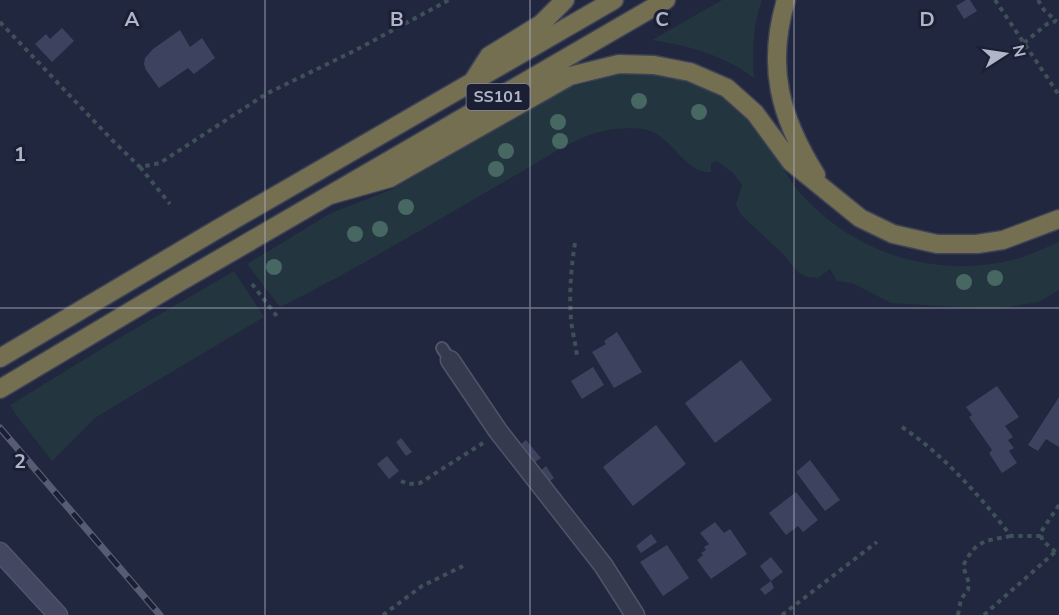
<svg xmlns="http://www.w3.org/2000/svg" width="1059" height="615" viewBox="0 0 1059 615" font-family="'Nunito Sans',sans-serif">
  <rect width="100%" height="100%" fill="#21273e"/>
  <!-- green -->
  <path fill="#23353f" d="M722,0H762C753,24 752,52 754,78C724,55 689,46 652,40Z
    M645,72C681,77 723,88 747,116C757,127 766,141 774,153C783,168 792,185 805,198C858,255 937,278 1012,260C1028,256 1044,248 1059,242V290L1039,302L996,309L973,308L891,303L852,283L837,281L830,269L818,278L808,277L799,273L783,254L741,215L736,205L742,185L733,173L717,161L711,163V172C687,174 673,141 653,132C643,127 628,128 617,129C582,131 548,157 518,174C439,218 362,267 280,307L247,264L331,213L393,189L566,89L623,73Z
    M234,271L264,317L96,417L52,461L16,415L10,405L121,337Z"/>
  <!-- building -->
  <path fill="#3d435e" d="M966,0H970L977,11L964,19L956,6Z
    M62,28L74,41L52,62L35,44L46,34L50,39Z
    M180,30L190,47L202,38L215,58L194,74L188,68L159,88L146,70L144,64L145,58L153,49Z
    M617,332L642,372L614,388L592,352L606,344L604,341Z
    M741,360L772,400L715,443L685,403Z
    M593,367L604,385L582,399L571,381Z
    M997,386L1019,417L1005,426L1013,437L1008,440L1014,448L1009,451L1017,463L1002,473L989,453L992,450L969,417L972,415L966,407Z
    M1059,397V447L1046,439L1038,451L1028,445Z
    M656,425L686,464L633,506L603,467Z
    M401,438L412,452L406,456L396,442Z
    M526,440L541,458L535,462L521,444Z
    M387,456L399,471L389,479L377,464Z
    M810,460L840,500L825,511L796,472Z
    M546,466L554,478L549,482L540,471Z
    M796,492L818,520L803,532L798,526L786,535L769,513Z
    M715,522L724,533L730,529L747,554L711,579L697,560L703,555L701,553L706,550L704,547L709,544L700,533Z
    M651,534L657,542L641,553L636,546Z
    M667,545L689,578L663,596L640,562Z
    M771,557L783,572L771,581L774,588L765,595L760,589L771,581L760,566Z"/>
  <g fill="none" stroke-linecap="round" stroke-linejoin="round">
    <!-- lane casing -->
    <g stroke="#505569" stroke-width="14">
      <path id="lane" d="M442,348L450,360"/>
    </g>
    <!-- street casing -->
    <g stroke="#505569" stroke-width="21">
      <path id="street" d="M450,360L498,431L603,565L635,615"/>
    </g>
    <!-- secondary casing -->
    <g stroke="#505569" stroke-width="21">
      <path id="secondary" d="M0,552L58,615"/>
    </g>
    <!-- highway casing -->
    <g stroke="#3d4256" stroke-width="21">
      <path id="highway" d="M786,0C766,67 780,117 816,175
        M473,81L489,56L541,24L565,0
        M330,195L390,178L570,76L619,64L654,65L690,72L727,88L755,113L791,162L860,218L893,234L937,244H977L1003,240L1059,219
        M0,358L216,230L614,0
        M0,389L178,283L666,0"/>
    </g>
    <!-- path -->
    <path stroke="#3e5159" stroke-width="4" stroke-dasharray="4.5 4.5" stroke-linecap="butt" d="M995,0L1059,95
      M1038,0L1044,10L1056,21
      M0,22L112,140L140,167L160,163L266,94L354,51L449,0
      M1024,43L1047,24L1056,21L1059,23
      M140,167L170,204
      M575,243C571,268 569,294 571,319C572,332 576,344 577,357
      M252,284L279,319
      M902,427C945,456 979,495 1011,536H1041
      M401,481L408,484L420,483L483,443
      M1059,505L1041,532L1042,540L1059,555
      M383,615L422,586L463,566
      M782,615L877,542
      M958,615L961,599L968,590L969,583L963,566C976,540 984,541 1011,536
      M984,615L1055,552"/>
    <!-- lane -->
    <use href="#lane" stroke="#353a4e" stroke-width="10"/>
    <!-- street -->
    <use href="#street" stroke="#353a4e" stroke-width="18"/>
    <!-- secondary -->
    <use href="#secondary" stroke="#434761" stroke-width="18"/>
    <!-- highway -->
    <use href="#highway" stroke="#756f52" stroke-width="18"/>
    <!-- rail casing -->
    <g stroke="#575c75" stroke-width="7">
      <path id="rail" d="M0,428L160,615"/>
    </g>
    <!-- rail -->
    <use href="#rail" stroke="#1a1f33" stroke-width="4.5" stroke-dasharray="14" stroke-linecap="butt"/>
  </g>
  <!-- trees -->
  <g fill="#476762">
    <circle cx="639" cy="101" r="8"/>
    <circle cx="699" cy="112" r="8"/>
    <circle cx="558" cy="122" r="8"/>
    <circle cx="560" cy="141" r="8"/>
    <circle cx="506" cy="151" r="8"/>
    <circle cx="496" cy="169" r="8"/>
    <circle cx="406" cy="207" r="8"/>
    <circle cx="380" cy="229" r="8"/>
    <circle cx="355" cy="234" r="8"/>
    <circle cx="274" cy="267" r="8"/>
    <circle cx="995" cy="278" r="8"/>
    <circle cx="964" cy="282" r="8"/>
  </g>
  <!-- grid -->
  <path fill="none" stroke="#b1b5c9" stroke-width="1.5" stroke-opacity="0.55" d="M265,0V615M530,0V615M794,0V615M0,308H1059"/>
  <g text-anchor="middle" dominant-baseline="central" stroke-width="6" stroke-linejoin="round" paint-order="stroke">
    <!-- shield labels -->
    <rect fill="#1a1f33" stroke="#84889c" stroke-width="1.5" x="466.5" y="84" width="63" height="26" rx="4.5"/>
    <g font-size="16" font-weight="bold" fill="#b1b5c9">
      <text x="498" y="97">SS101</text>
    </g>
  </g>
  <g font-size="20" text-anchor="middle" font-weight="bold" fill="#b1b5c9" stroke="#1a1f33" stroke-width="6" stroke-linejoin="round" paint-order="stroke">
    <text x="132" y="26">A</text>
    <text x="397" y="26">B</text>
    <text x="662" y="26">C</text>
    <text x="927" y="26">D</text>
    <text x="20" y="161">1</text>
    <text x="20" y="468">2</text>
  </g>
  <!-- north arrow -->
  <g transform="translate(1005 54) rotate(78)" stroke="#1a1f33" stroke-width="4.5" paint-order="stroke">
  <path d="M0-4.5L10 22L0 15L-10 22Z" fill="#b1b5c9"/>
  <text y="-9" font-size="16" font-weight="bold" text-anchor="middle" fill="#b1b5c9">N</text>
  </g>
</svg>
